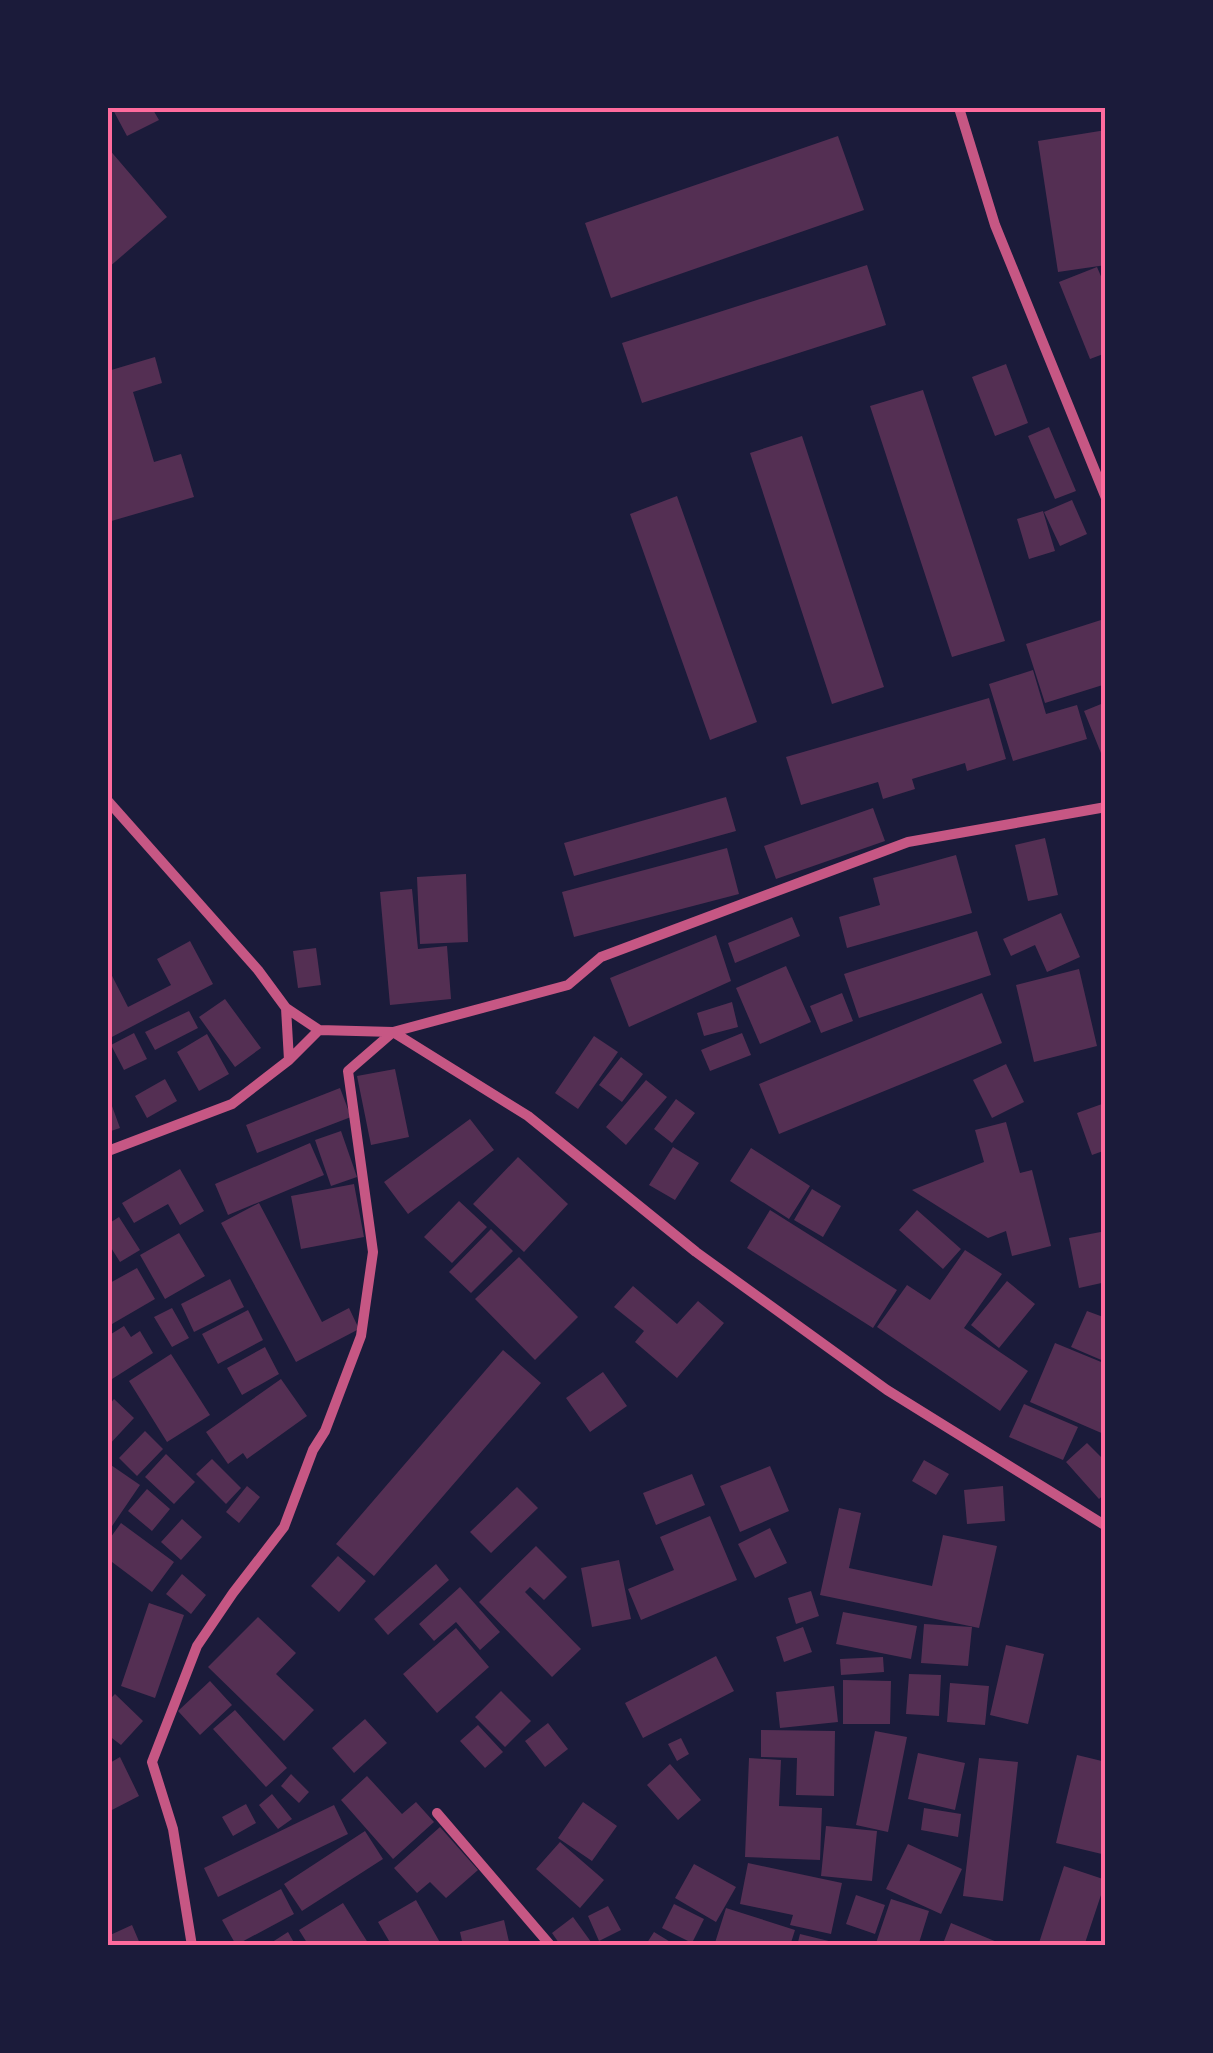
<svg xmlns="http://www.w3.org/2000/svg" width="1213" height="2053" viewBox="0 0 1213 2053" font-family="'Sofia Sans Condensed',sans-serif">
  <rect width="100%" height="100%" fill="#1b1b3a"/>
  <!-- building -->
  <path fill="#542f53" d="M112,108H152L159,120L127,136Z
    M1106,130V170L1101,171L1106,205V265L1058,272L1038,141Z
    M838,136L864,210L611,298L585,223Z
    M108,148L167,217L108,268Z
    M867,265L886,325L642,403L622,343Z
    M1097,267L1106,288V353L1090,359L1059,282Z
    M155,357L162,383L133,392L154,462L181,454L194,497L108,522V371Z
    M1006,364L1028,423L995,436L972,377Z
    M923,390L1005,641L952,657L870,406Z
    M1049,427L1076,491L1055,499L1028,436Z
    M802,436L884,687L832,704L750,453Z
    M677,496L757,722L710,740L630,514Z
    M1072,500L1087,534L1060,546L1044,512Z
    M1043,511L1055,551L1029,559L1017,519Z
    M1101,620L1106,636V684L1045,703L1026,644Z
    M1033,670L1046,714L1077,705L1087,739L1013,761L989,684Z
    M989,698L1006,759L967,771L965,763L912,779L915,789L883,799L878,782L801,805L786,757Z
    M1106,702V763H1105L1084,711Z
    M726,797L736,831L574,876L564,843Z
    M873,808L885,841L776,879L764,846Z
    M1045,838L1058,895L1028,901L1015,845Z
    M727,848L739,894L574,937L562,892Z
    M956,855L972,913L847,948L839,917L880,905L873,878Z
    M466,874L468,942L420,944L417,877Z
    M412,889L418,949L447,946L451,999L390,1005L380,892Z
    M1061,913L1080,957L1047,972L1035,945L1011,956L1003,939Z
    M792,917L800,936L735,963L728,943Z
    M977,931L991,975L859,1018L844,974Z
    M716,935L731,981L629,1027L610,978Z
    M190,941L213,984L108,1039V968L128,1007L171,985L157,959Z
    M316,948L321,985L298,988L293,951Z
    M786,966L811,1022L760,1044L736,988Z
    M1079,969L1097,1046L1034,1062L1016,985Z
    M842,993L853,1021L821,1033L810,1006Z
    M982,993L1002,1043L779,1134L759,1084Z
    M225,999L261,1048L235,1067L199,1017Z
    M732,1002L738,1027L704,1036L697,1013Z
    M189,1011L198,1028L155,1050L145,1032Z
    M134,1033L147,1059L124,1070L111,1045Z
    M742,1033L751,1055L710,1071L701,1050Z
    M207,1034L229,1074L199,1091L177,1052Z
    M594,1036L618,1052L578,1109L555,1093Z
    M621,1057L643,1074L622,1102L599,1085Z
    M1006,1064L1024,1102L992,1118L973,1080Z
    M395,1069L409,1137L371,1145L357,1076Z
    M165,1079L177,1101L147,1118L135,1096Z
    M646,1080L667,1097L626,1145L606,1127Z
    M340,1088L351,1117L257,1153L246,1125Z
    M108,1095L120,1128L108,1132Z
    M676,1099L695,1113L672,1143L654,1129Z
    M1102,1104L1106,1114V1150L1092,1155L1077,1113Z
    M470,1119L494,1150L408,1214L384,1182Z
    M1006,1122L1020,1173L1032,1170L1051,1246L1012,1256L1006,1231L988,1238L912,1190L984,1162L975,1130Z
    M341,1131L357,1177L331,1186L315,1140Z
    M310,1143L324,1175L228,1215L215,1184Z
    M673,1147L699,1163L675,1200L649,1185Z
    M751,1148L810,1186L789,1219L730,1181Z
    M518,1157L568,1204L524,1252L473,1204Z
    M180,1169L204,1211L180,1225L168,1204L134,1223L122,1203Z
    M354,1184L364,1237L301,1249L291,1196Z
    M812,1189L841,1206L823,1237L794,1220Z
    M459,1201L487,1227L452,1263L424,1237Z
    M259,1203L322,1322L349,1308L359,1329L296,1362L221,1223Z
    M770,1210L897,1290L873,1328L747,1248Z
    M917,1210L961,1249L943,1269L899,1230Z
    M119,1217L140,1250L120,1262L108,1243V1224Z
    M491,1229L513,1251L471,1293L449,1272Z
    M1106,1231V1282L1079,1288L1069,1238Z
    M179,1233L205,1276L165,1299L140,1255Z
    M965,1250L1002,1274L964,1328L1028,1371L1000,1411L877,1327L907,1285L930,1300Z
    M519,1257L578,1317L535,1360L475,1299Z
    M137,1268L155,1299L112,1324L108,1316V1284Z
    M230,1279L244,1307L194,1332L181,1304Z
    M1007,1281L1035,1304L999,1348L971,1325Z
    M633,1286L677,1324L698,1301L724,1323L677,1378L635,1342L644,1331L614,1307Z
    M172,1308L189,1338L172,1347L154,1317Z
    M248,1310L263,1340L218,1364L202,1334Z
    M1087,1311L1106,1318V1362L1071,1347Z
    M124,1326L131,1337L140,1331L153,1353L112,1379L108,1372V1336Z
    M1055,1343L1106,1364V1435L1030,1402Z
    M265,1347L279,1374L242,1395L227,1368Z
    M503,1350L541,1383L374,1576L336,1544Z
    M171,1354L210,1415L167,1442L129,1381Z
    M603,1372L627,1406L590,1432L566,1398Z
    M281,1379L307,1416L247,1459L243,1453L228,1464L206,1432Z
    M114,1399L134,1418L108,1446V1406Z
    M1024,1404L1078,1427L1063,1460L1009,1437Z
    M145,1431L163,1449L137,1476L119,1458Z
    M1087,1443L1106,1462V1493L1099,1499L1066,1462Z
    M166,1454L195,1482L174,1504L145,1477Z
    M212,1459L241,1488L226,1504L196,1474Z
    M924,1460L949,1474L936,1495L912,1481Z
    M108,1463L140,1485L108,1532Z
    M770,1466L789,1511L740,1532L720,1486Z
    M692,1474L705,1505L656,1525L643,1493Z
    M247,1486L260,1497L239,1523L226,1512Z
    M1003,1486L1005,1521L967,1524L964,1490Z
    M517,1487L538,1508L491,1553L470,1532Z
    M147,1489L170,1509L152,1531L128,1511Z
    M839,1508L861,1513L849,1568L932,1586L943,1535L997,1546L979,1628L820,1595Z
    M710,1516L737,1580L641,1620L628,1589L674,1570L660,1537Z
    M182,1519L202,1537L181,1560L161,1542Z
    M121,1523L174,1562L152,1592L108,1559V1541Z
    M770,1528L787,1563L755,1578L738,1544Z
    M536,1546L567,1577L544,1600L530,1587L525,1592L581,1649L552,1677L479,1602Z
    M338,1556L366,1581L339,1612L311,1586Z
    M619,1560L631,1619L592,1627L581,1568Z
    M436,1564L449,1580L388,1635L374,1619Z
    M182,1574L206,1595L191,1614L166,1594Z
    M460,1587L500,1632L480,1650L456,1622L434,1641L419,1624Z
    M811,1591L819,1616L796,1624L788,1598Z
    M149,1603L184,1615L155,1698L121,1686Z
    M843,1612L917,1626L911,1659L836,1644Z
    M258,1617L296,1653L276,1674L314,1710L284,1741L208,1667Z
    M924,1624L972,1627L968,1666L921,1663Z
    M803,1627L812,1652L784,1662L776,1637Z
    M456,1628L489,1667L437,1713L403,1674Z
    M1006,1645L1044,1654L1028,1724L990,1715Z
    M716,1656L734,1691L643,1738L625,1703Z
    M883,1657L884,1672L841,1675L840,1659Z
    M909,1674L941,1675L939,1716L906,1714Z
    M843,1680L891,1681L890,1724H843Z
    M210,1681L232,1705L200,1735L178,1711Z
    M950,1683L989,1686L985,1725L947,1722Z
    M834,1686L838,1722L780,1728L776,1692Z
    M501,1691L531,1721L505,1747L475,1717Z
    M115,1694L143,1721L121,1745L108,1735V1701Z
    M235,1710L287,1768L266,1787L213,1729Z
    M365,1719L387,1743L354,1773L332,1748Z
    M548,1723L568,1749L545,1767L525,1741Z
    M478,1725L503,1752L485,1768L460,1741Z
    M761,1730L835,1731L834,1796L796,1795L797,1758L761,1757Z
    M875,1731L907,1737L888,1832L856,1825Z
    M681,1738L689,1754L677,1761L668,1744Z
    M918,1753L965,1763L955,1810L908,1799Z
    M1077,1755L1106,1762V1855L1056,1843Z
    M120,1757L139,1796L108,1812V1764Z
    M749,1758L781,1760L779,1806L822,1808L820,1860L745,1857Z
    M979,1758L1018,1762L1003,1901L963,1896Z
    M670,1764L701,1800L678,1820L647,1785Z
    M291,1774L309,1792L299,1803L281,1786Z
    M367,1776L402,1814L416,1802L434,1822L393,1859L341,1800Z
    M272,1794L292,1819L278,1829L259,1805Z
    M583,1802L617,1826L592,1861L558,1838Z
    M246,1804L256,1823L233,1836L222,1817Z
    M334,1805L348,1834L218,1897L204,1868Z
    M924,1808L961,1814L958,1837L921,1830Z
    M826,1826L877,1831L872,1881L821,1876Z
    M440,1827L478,1870L446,1898L430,1882L417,1893L394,1868Z
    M365,1831L383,1859L302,1911L284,1884Z
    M560,1842L604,1880L580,1908L536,1869Z
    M908,1844L962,1869L941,1914L886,1889Z
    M748,1863L842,1883L831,1934L790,1925L793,1915L740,1904Z
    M694,1864L736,1887L716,1922L675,1898Z
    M1064,1866L1106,1880L1084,1946H1038Z
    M281,1889L294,1914L236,1945L222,1920Z
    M856,1895L885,1905L875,1934L846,1924Z
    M891,1899L929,1911L918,1946H875Z
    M416,1900L442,1946H392L378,1922Z
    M343,1903L370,1946H309L299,1930Z
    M674,1904L704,1919L692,1943L662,1928Z
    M608,1906L621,1930L599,1941L588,1916Z
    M726,1908L795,1930L790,1946H714Z
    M573,1917L594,1946H561L552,1933Z
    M504,1920L510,1946H463L460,1932Z
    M951,1923L997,1942L995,1946H942Z
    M132,1925L141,1946H108V1936Z
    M288,1932L296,1946H266Z
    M654,1932L677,1946H645Z
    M800,1934L841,1944V1946H797Z"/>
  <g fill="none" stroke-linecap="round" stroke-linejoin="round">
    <!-- minor -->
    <path stroke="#c65784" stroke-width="10" d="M959,108L995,225L1106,498
      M108,801L258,970L286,1008L289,1060
      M286,1008L319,1030L393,1032L528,1116L696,1252L887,1390L1106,1526
      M108,1151L232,1104L289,1060L319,1030
      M437,1813L551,1946
      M192,1946L173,1829L152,1762L197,1646L233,1593L284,1527L313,1450L325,1431L361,1336L373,1252L348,1071L393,1032L568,985L601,957L908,842L1106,807"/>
  </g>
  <!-- border -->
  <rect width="1213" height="2053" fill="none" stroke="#1b1b3a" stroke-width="220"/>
  <rect x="110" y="110" width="993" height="1833" fill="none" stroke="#ff6b9d" stroke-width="4"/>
</svg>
